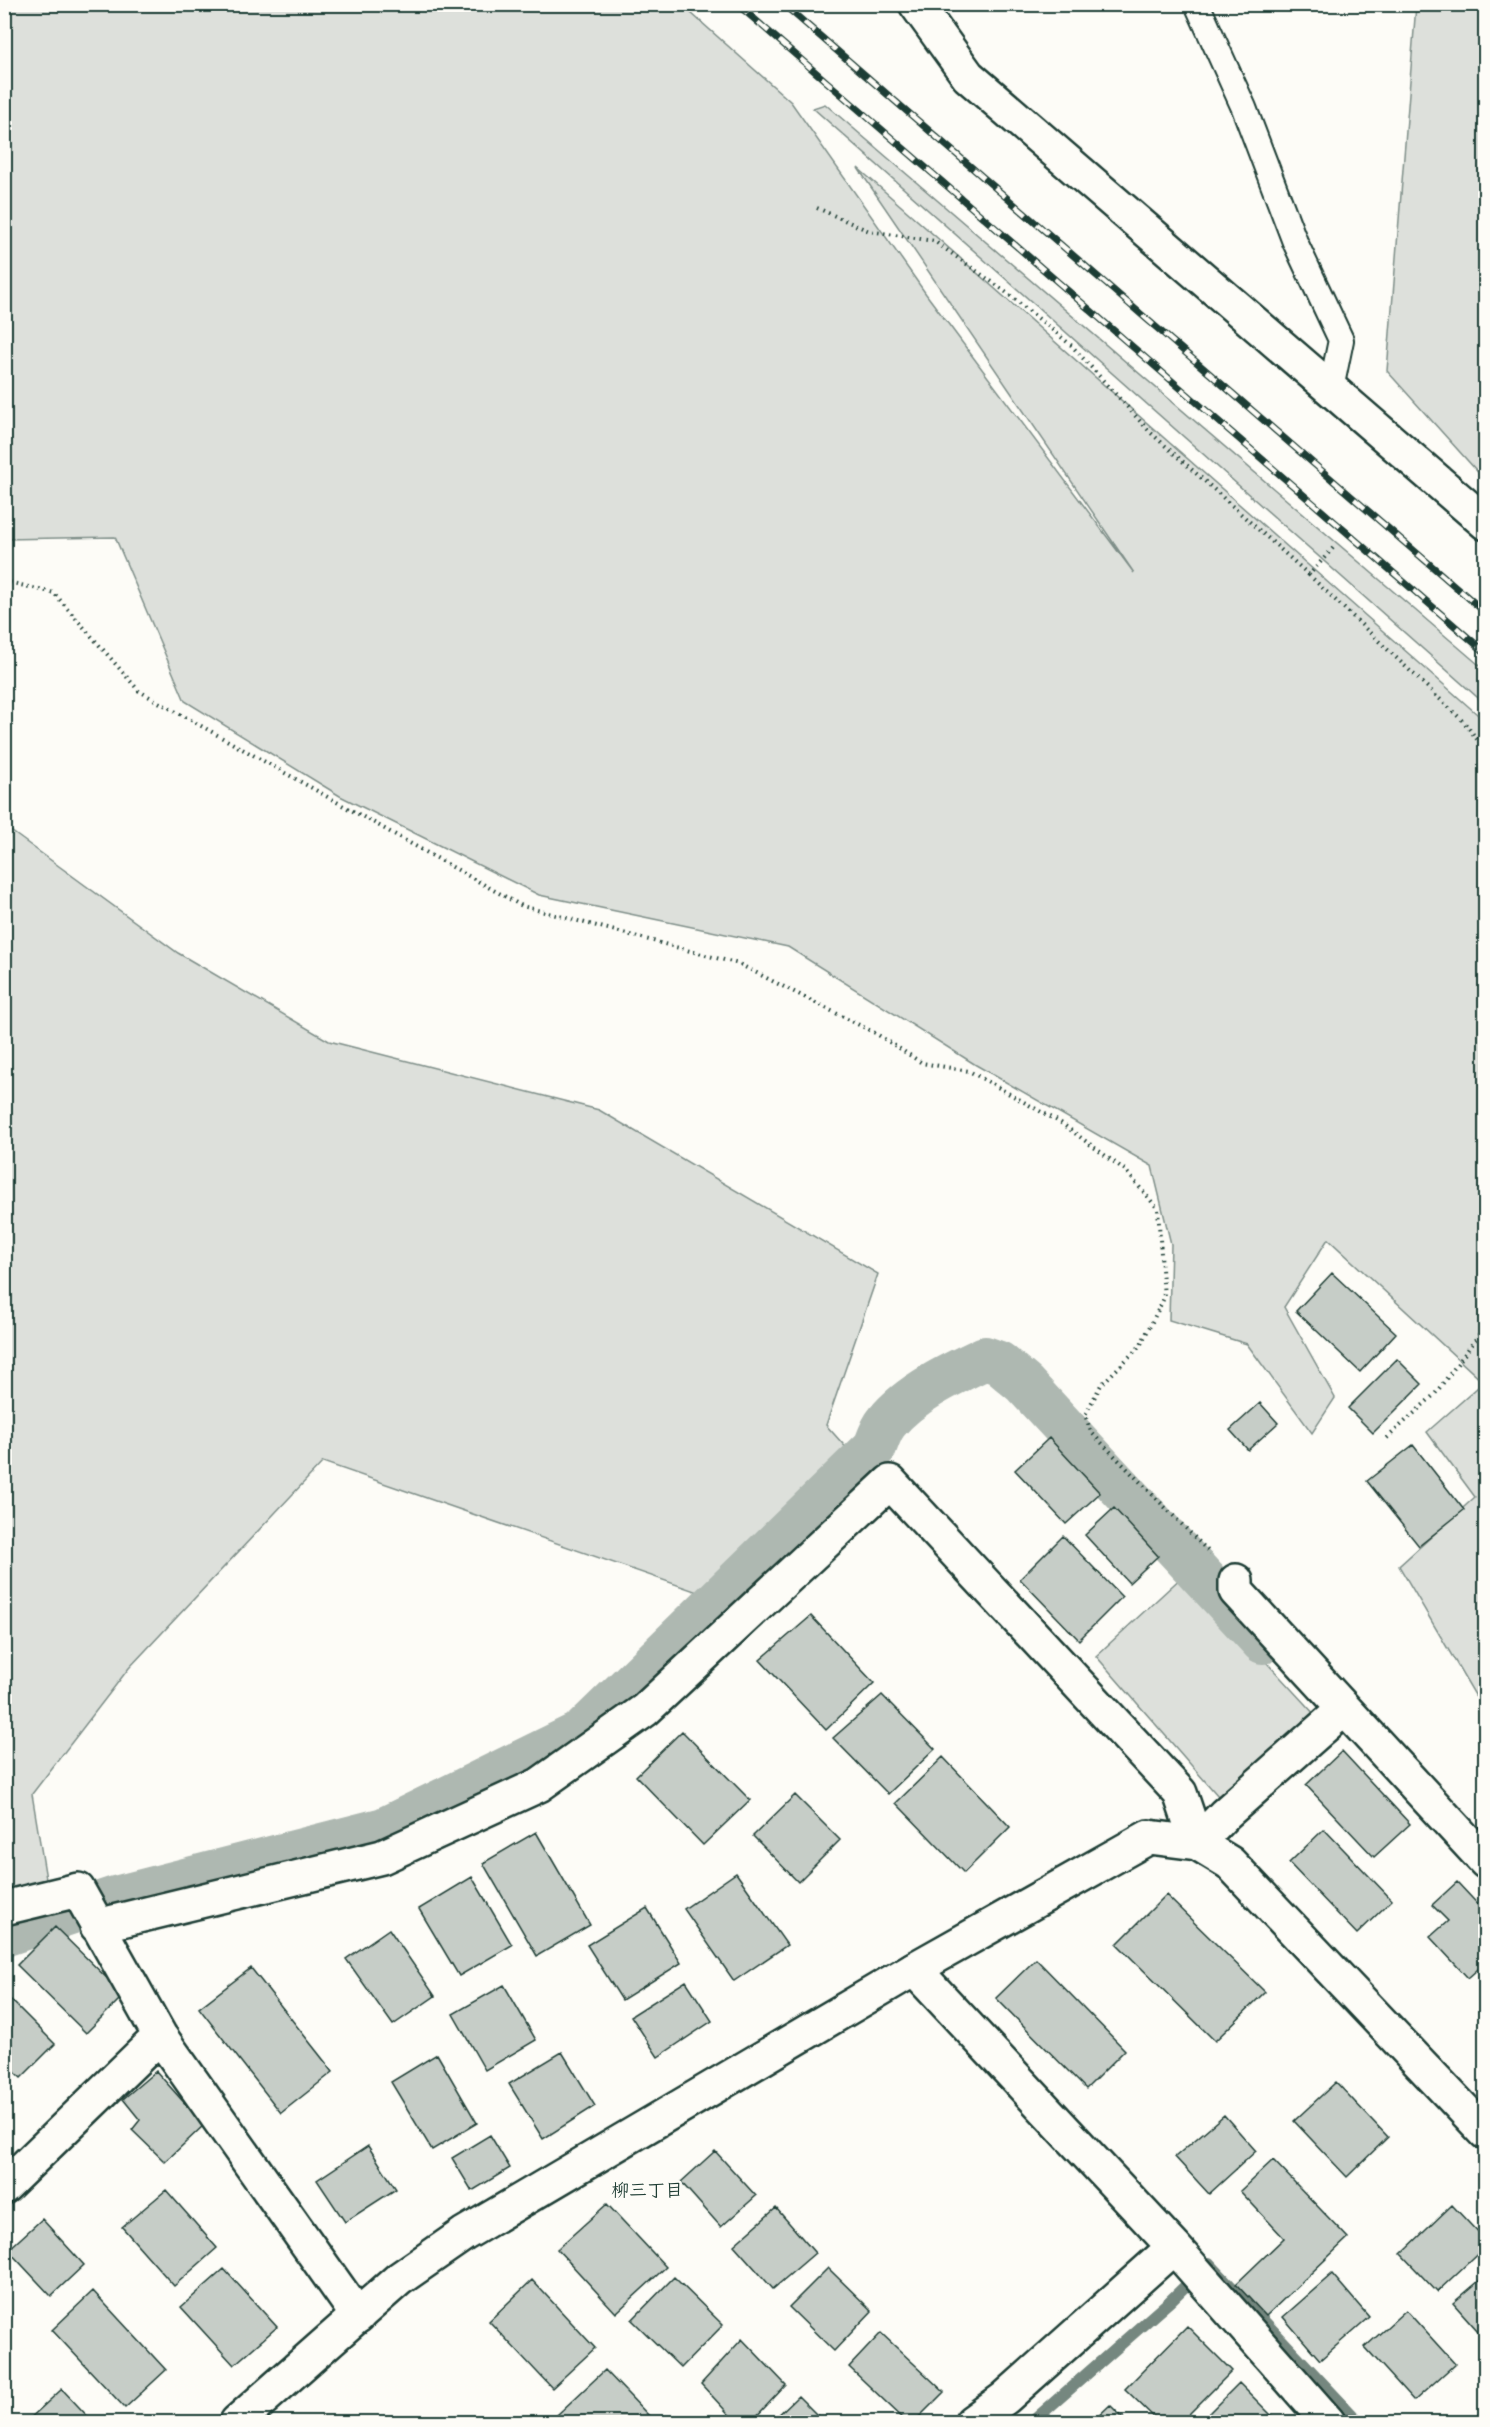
<svg xmlns="http://www.w3.org/2000/svg" width="1490" height="2427" viewBox="0 0 1490 2427" font-family="Kalam,'Klee One',sans-serif">
  <rect width="100%" height="100%" fill="#fdfcf7"/>
  <filter id="ink" filterUnits="userSpaceOnUse"><feTurbulence type="fractalNoise" baseFrequency=".0167" numOctaves="2"/><feDisplacementMap in="SourceGraphic" scale="12" xChannelSelector="R" yChannelSelector="G"/><feConvolveMatrix kernelMatrix="1 2 1 2 8 2 1 2 1" color-interpolation-filters="sRGB"/></filter>
  <g filter="url(#ink)">
    <!-- green -->
    <path fill="#dde0db" stroke="#7e8e88" stroke-width="1.5" d="M4,5H682L791,102L926,294L1134,573L858,168L1485,721V1379L1483,1382L1328,1239L1284,1307L1335,1398L1312,1433L1247,1344L1169,1320L1171,1244L1152,1166L976,1065L788,947L539,895L340,796L185,701L115,537L5,539Z
      M1416,5H1485V480L1387,371Z
      M825,104L1485,670V704L813,108Z
      M4,826L178,953L329,1041L599,1110L878,1274L826,1425L867,1471L729,1603L323,1462L129,1668L32,1794L49,1897L4,1912Z
      M1485,1381V1712L1399,1566L1475,1497L1427,1432Z
      M1185,1574L1317,1717L1225,1804L1096,1656Z"/>
    <g fill="none" stroke-linecap="round" stroke-linejoin="round">
      <!-- stream -->
      <path stroke="#75877f" stroke-width="12" d="M1032,2422L1170,2301L1209,2263L1359,2422"/>
      <!-- canal -->
      <path stroke="#aeb8b1" stroke-width="44" d="M4,1935L115,1898L384,1829L582,1732L875,1447C878,1439 881,1429 887,1422C909,1394 953,1373 985,1358L999,1363L1024,1384L1263,1642"/>
    </g>
    <!-- building -->
    <path fill="#c6cdc7" stroke="#1f3d34" stroke-width="1.5" d="M1332,1273L1396,1333L1360,1372L1296,1311Z
      M1397,1359L1422,1384L1373,1433L1348,1408Z
      M1260,1403L1278,1423L1248,1450L1230,1430Z
      M1049,1438L1100,1493L1066,1524L1015,1470Z
      M1413,1445L1464,1510L1419,1546L1367,1481Z
      M1114,1508L1158,1556L1129,1583L1085,1535Z
      M1063,1536L1122,1597L1079,1640L1020,1579Z
      M811,1616L874,1683L826,1730L760,1660Z
      M882,1695L935,1749L888,1794L833,1738Z
      M682,1731L750,1800L703,1845L636,1776Z
      M1342,1751L1410,1824L1374,1857L1306,1785Z
      M943,1757L1010,1827L964,1873L896,1803Z
      M795,1795L840,1840L798,1882L753,1836Z
      M1324,1829L1392,1900L1357,1934L1289,1863Z
      M536,1832L590,1925L537,1956L483,1863Z
      M736,1873L787,1945L734,1981L684,1909Z
      M472,1877L512,1945L459,1976L419,1909Z
      M1457,1882L1486,1913V1962L1468,1978L1430,1937L1448,1921L1432,1905Z
      M1166,1895L1265,1992L1215,2041L1117,1944Z
      M647,1908L681,1963L622,2000L587,1945Z
      M55,1927L124,1995L86,2033L17,1965Z
      M389,1929L435,1996L393,2025L346,1959Z
      M1036,1959L1125,2050L1086,2089L996,1998Z
      M251,1968L333,2072L281,2113L199,2008Z
      M686,1981L712,2021L658,2057L631,2016Z
      M504,1985L536,2040L485,2070L453,2014Z
      M11,2000L55,2044L21,2078L4,2062V2006Z
      M562,2052L595,2106L543,2139L509,2084Z
      M437,2054L477,2123L432,2150L391,2082Z
      M156,2071L204,2125L165,2162L132,2130L140,2120L123,2099Z
      M1336,2082L1388,2137L1347,2177L1294,2121Z
      M1224,2115L1256,2151L1209,2194L1175,2157Z
      M490,2135L510,2168L472,2191L452,2158Z
      M368,2146L396,2189L345,2222L317,2180Z
      M715,2151L756,2196L721,2227L681,2182Z
      M1273,2160L1348,2238L1266,2316L1236,2284L1284,2238L1240,2191Z
      M166,2190L217,2248L174,2286L122,2227Z
      M607,2204L666,2267L616,2313L557,2249Z
      M1452,2205L1486,2241V2246L1437,2292L1401,2254Z
      M776,2208L815,2253L773,2289L734,2245Z
      M42,2219L84,2265L51,2296L8,2250Z
      M828,2268L872,2311L834,2351L789,2307Z
      M224,2269L277,2327L234,2365L181,2307Z
      M1332,2274L1369,2317L1320,2360L1283,2317Z
      M1486,2275V2340L1453,2303Z
      M674,2277L723,2325L681,2368L632,2320Z
      M532,2280L595,2348L552,2388L489,2321Z
      M93,2291L166,2370L125,2408L52,2330Z
      M1406,2310L1455,2364L1414,2401L1365,2347Z
      M1187,2326L1232,2371L1181,2422H1159L1125,2389Z
      M881,2333L944,2392L914,2422H907L849,2367Z
      M742,2339L786,2385L751,2422H736L701,2384Z
      M605,2370L650,2417L644,2422H564L557,2415Z
      M1239,2383L1272,2416L1266,2422H1200Z
      M62,2389L93,2422H26Z
      M798,2396L824,2422H771Z
      M1110,2405L1127,2422H1092Z
      M1486,2408V2422H1470Z"/>
    <g fill="none" stroke-linecap="round" stroke-linejoin="round">
      <!-- lane casing -->
      <g stroke="#1f3d34" stroke-width="28">
        <path id="lane" d="M1197,4L1244,108L1295,242L1341,340L1331,389"/>
      </g>
      <!-- street casing -->
      <g stroke="#1f3d34" stroke-width="38">
        <path id="street" d="M916,4L968,76L1486,523
          M1236,1581V1591L1486,1862
          M4,1908L78,1890L160,2036L358,2316
          M97,1926L382,1857L539,1785L645,1710L890,1482L1180,1793L1197,1843L1225,1814L1344,1709
          M914,1969L1174,2247L1328,2422
          M4,2187L160,2036
          M972,2422L1005,2398L1174,2247"/>
      </g>
      <!-- secondary casing -->
      <g stroke="#1f3d34" stroke-width="38">
        <path id="secondary" d="M237,2422L399,2279L464,2234L914,1969L1149,1837L1197,1843L1230,1863L1486,2133"/>
      </g>
      <!-- path -->
      <path stroke="#1f3d34" stroke-width="4" stroke-dasharray="1.5 4.5" stroke-linecap="butt" d="M817,208L869,231L934,241L1002,289L1071,345L1150,432L1309,575
        M1333,548L1309,575L1464,722L1486,751
        M4,581L54,593L139,691L522,906L739,964L875,1033L922,1063L969,1071L1061,1123L1125,1170L1158,1209L1164,1298L1140,1346L1101,1385L1085,1415L1091,1432L1211,1554
        M1387,1438L1435,1394L1486,1325"/>
      <!-- lane -->
      <use href="#lane" stroke="#fdfcf7" stroke-width="24"/>
      <!-- street -->
      <use href="#street" stroke="#fdfcf7" stroke-width="33"/>
      <!-- secondary -->
      <use href="#secondary" stroke="#fdfcf7" stroke-width="33"/>
      <!-- rail casing -->
      <g stroke="#1f3d34" stroke-width="7">
        <path id="rail" d="M737,4L1486,653
          M783,4L1486,613"/>
      </g>
      <!-- rail -->
      <use href="#rail" stroke="#fdfcf7" stroke-width="4.5" stroke-dasharray="14" stroke-linecap="butt"/>
    </g>
  </g>
  <g text-anchor="middle" dominant-baseline="central" stroke-width="5" stroke-linejoin="round" paint-order="stroke">
    <!-- neighbourhood labels -->
    <g font-size="18" font-weight="bold" fill="#1f3d34" stroke="#fdfcf7">
      <text x="647" y="2191">柳三丁目</text>
    </g>
  </g>
  <!-- margin -->
  <rect width="1490" height="2427" fill="none" stroke="#fdfcf7" stroke-width="24"/>
  <rect x="12" y="12" width="1466" height="2403" fill="none" stroke="#1f3d34" stroke-width="2" filter="url(#ink)"/>
</svg>
